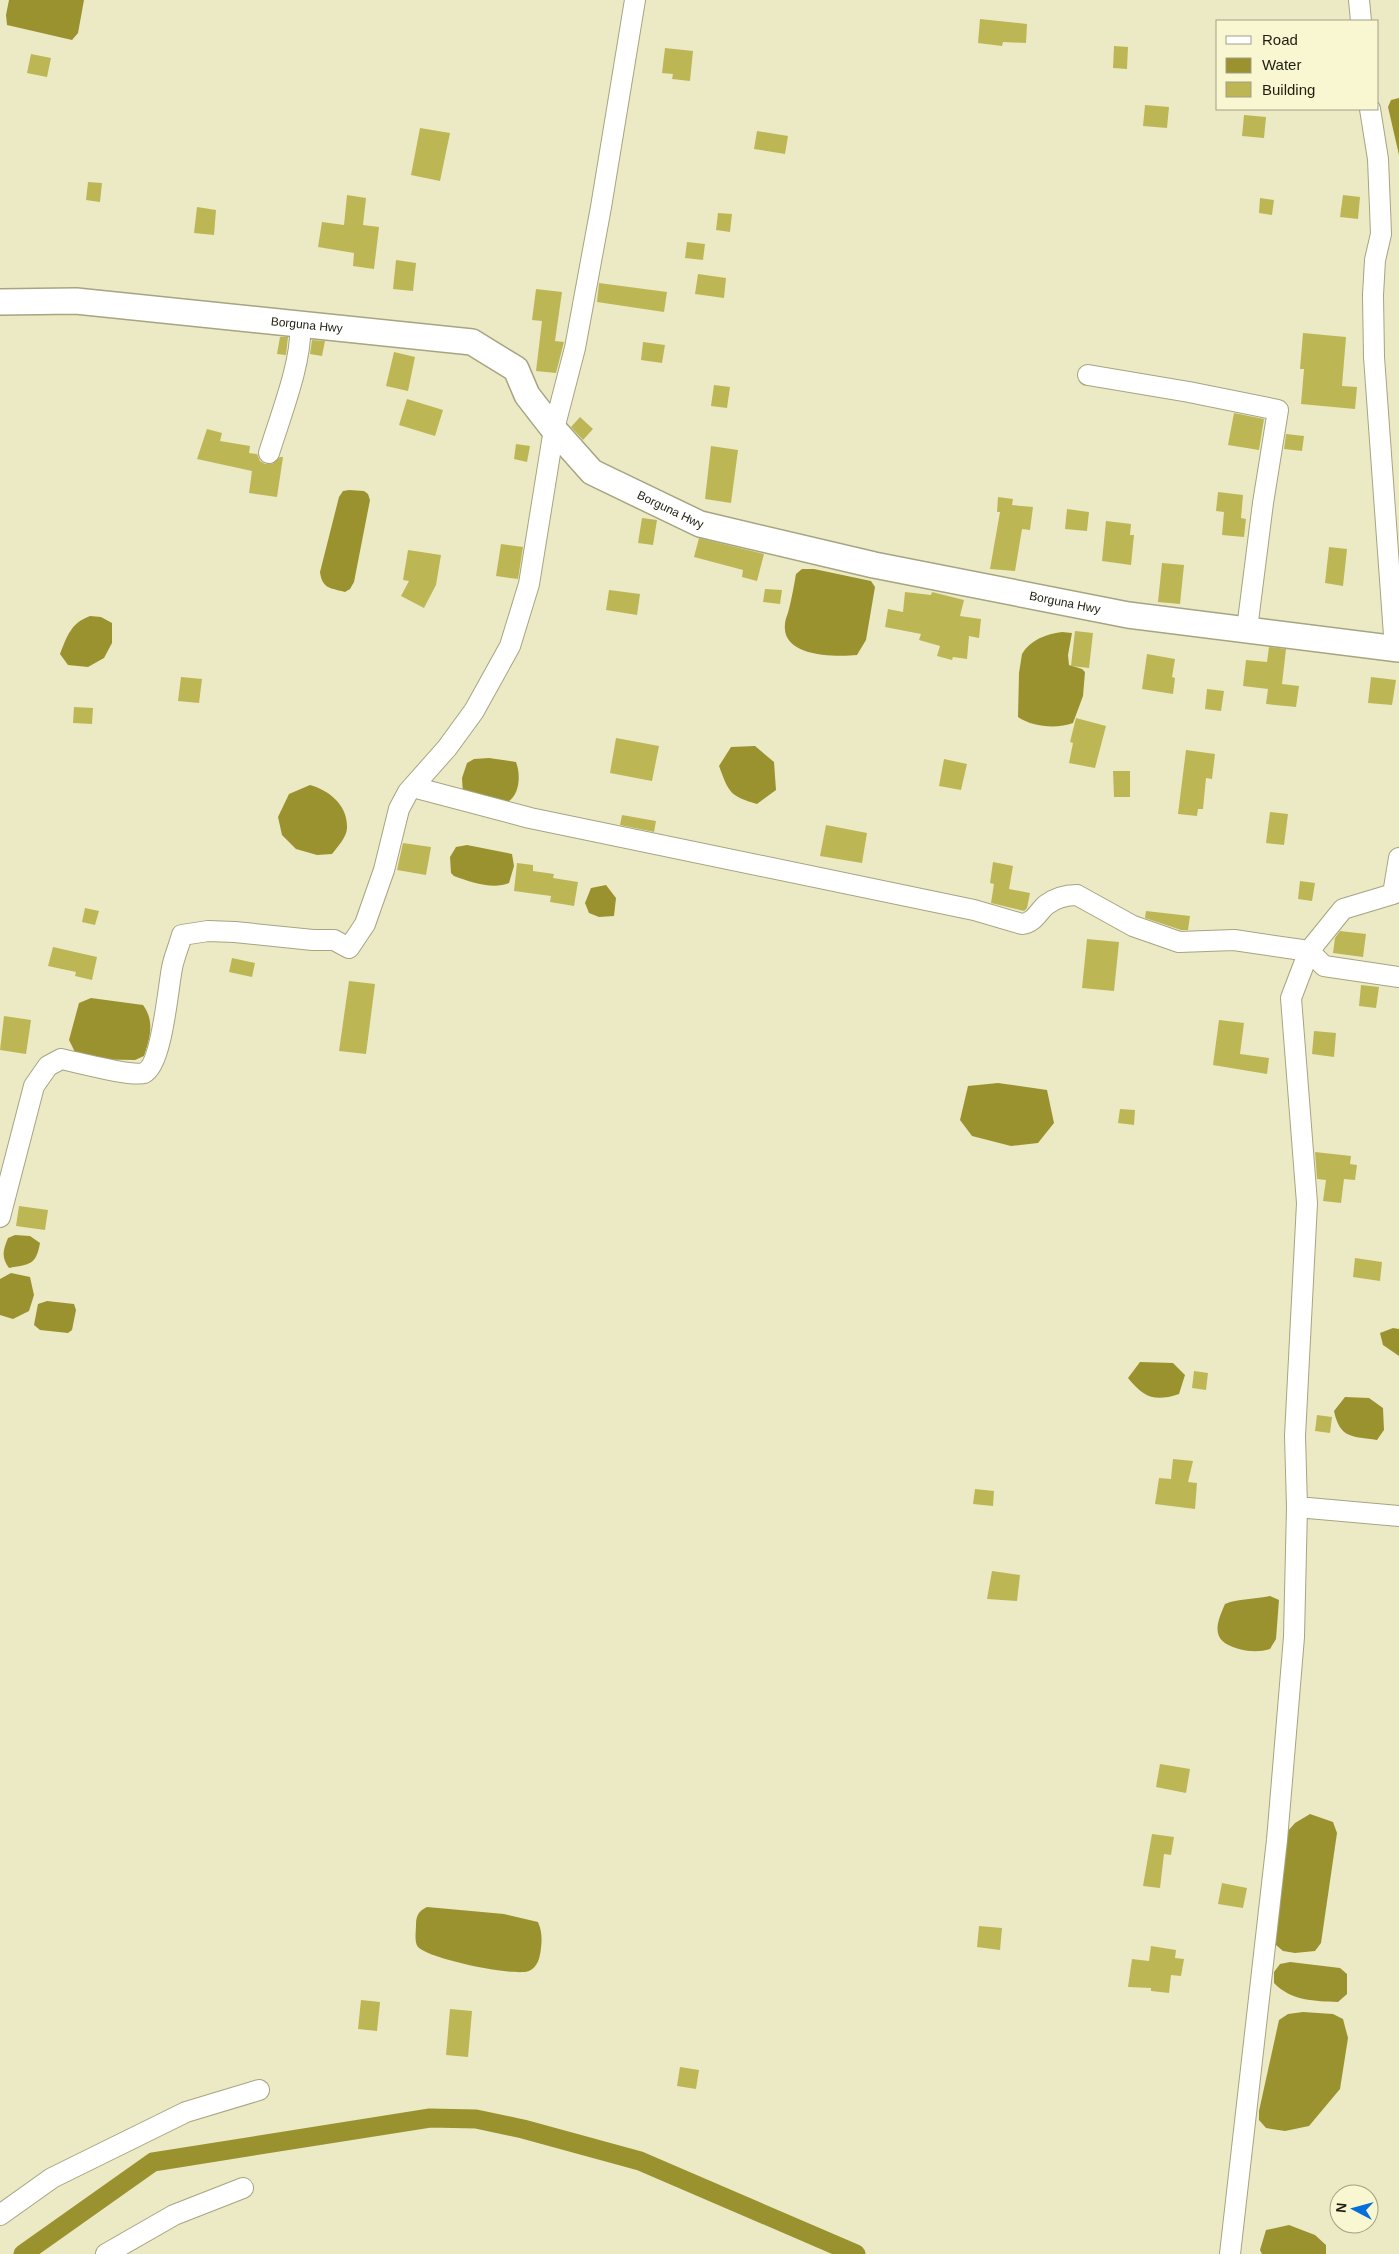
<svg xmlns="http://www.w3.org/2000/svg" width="1399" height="2254" viewBox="0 0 1399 2254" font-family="Arial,sans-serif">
  <rect width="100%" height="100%" fill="#eceac5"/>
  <!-- water -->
  <path fill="#9a922e" d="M9,0H84L78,33L72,40L7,25L6,15Z
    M1399,98V155L1388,107L1391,100Z
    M349,490L364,491L368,494L370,500L354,582L350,589L345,592C331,588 322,589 320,572L339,497L343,491Z
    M802,569H814L871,581L875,587L866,640L857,655C835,657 781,657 785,624C785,619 788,614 789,609C792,597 794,585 796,574Z
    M90,616L101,617L112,623V643L104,658L88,667L68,665L60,654C67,636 71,623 90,616Z
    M1062,632L1072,633L1068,655L1069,665L1082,669L1085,672L1083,696L1073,723C1057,729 1032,727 1018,717L1019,673L1022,654C1030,640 1046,634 1062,632Z
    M755,746L774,762L776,790L757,804C730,796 729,793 719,766L731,747Z
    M489,758L516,762C521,775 520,796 506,803L463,794L462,778L467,763L474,759Z
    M310,785C328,790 347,804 347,826C348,836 338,846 332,854L317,855L296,849L282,835L278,817L289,794Z
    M467,845L512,854L514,866L509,883C493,890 470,882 454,876L451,873L450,857L456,847Z
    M606,885L616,898L614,916L599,917L589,913L585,903L591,888Z
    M91,998L143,1005C155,1021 150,1038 144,1056L135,1060L82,1059L76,1054L69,1040L79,1003Z
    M998,1083L1047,1090L1054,1123L1038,1143L1011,1146L972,1136L960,1120L968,1086Z
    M15,1235L30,1236L40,1243C36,1266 29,1264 9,1268C1,1257 3,1250 8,1238Z
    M11,1273L30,1277L34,1295L29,1311L13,1319L0,1315V1279Z
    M47,1301L74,1304L76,1310L72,1330L68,1333L40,1330L34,1325L38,1304Z
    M1393,1328L1399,1329V1356L1383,1345L1380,1333Z
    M1140,1362L1173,1363L1185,1375L1179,1394C1155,1402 1144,1398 1128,1378Z
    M1345,1397L1369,1398L1383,1408L1384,1430L1377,1440C1352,1436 1340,1439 1334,1411Z
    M1270,1596L1279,1600L1276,1639L1270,1649C1260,1652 1250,1652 1239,1649C1211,1642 1215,1626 1225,1604C1236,1599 1257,1599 1270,1596Z
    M1310,1814L1333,1822L1337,1833L1321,1943L1315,1951L1295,1953L1283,1951L1276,1945L1274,1928L1287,1832L1295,1823Z
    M427,1907L504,1914L538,1922C542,1931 542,1939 541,1948C540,1957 538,1967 529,1971C515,1977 429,1959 418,1947C414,1942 416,1931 416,1925C416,1915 419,1911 427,1907Z
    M1290,1962L1340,1968L1347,1974V1994L1338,2002C1315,2001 1291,2001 1274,1983V1972L1280,1964Z
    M1303,2012L1333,2014L1343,2019L1348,2038L1340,2089L1309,2126L1285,2131L1266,2128L1259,2120V2111L1279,2020L1288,2014Z
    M1289,2225L1315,2235L1326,2245V2254H1262L1260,2250L1266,2230Z"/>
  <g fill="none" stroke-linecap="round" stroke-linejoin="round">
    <!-- canal -->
    <path stroke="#9a922e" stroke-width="19" d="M23,2254L153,2162L430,2118L476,2119L523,2129L640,2161L856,2254"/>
  </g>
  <!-- building -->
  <path fill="#bdb655" d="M980,19L1027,24L1026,43L1003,42L1002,46L978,43Z
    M1114,46L1128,47L1127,69L1113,68Z
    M665,48L693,51L690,81L672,79L673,74L662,73Z
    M31,54L51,58L47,77L27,73Z
    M1145,105L1169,107L1167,128L1143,126Z
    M1244,115L1266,117L1264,138L1242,136Z
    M420,128L450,133L440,181L411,175Z
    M757,131L788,136L785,154L754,149Z
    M88,182L102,183L100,202L86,200Z
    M347,195L366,198L363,225L379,227L374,269L353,266L354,253L318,247L322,222L344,225Z
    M1343,195L1360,197L1358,219L1340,217Z
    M1260,198L1274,200L1272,215L1259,213Z
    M197,207L216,210L214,235L194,233Z
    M718,213L732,214L730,232L716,230Z
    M687,242L705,244L703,260L685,258Z
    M396,260L416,263L413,291L393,289Z
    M698,274L726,278L724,298L695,294Z
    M599,283L667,292L664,312L597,302Z
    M536,289L562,292L555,341L564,342L556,373L536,371L542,321L532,320Z
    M1303,333L1346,337L1342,386L1357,387L1355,409L1301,404L1304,369H1300Z
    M280,337H288L286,355L277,354Z
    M312,340L325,341L322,356L310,354Z
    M643,342L665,345L662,363L641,360Z
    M394,352L415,357L408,391L386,386Z
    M714,385L730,387L727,408L711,406Z
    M407,399L443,410L435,436L399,425Z
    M1234,413L1264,419L1259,450L1228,445Z
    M580,417L593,429L583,440L571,427Z
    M207,429L222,433L220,441L250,446L249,453L257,454L260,461L265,464H272L280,457H283L277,497L249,493L252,471L197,459Z
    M1286,434L1304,436L1302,451L1284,449Z
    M516,444L530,446L527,462L514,459Z
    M711,446L738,450L731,503L705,499Z
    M1218,492L1243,495L1241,518L1246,519L1244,537L1222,535L1224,512L1216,511Z
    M998,497L1013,499L1012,505L1033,507L1030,530L1022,529L1015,571L990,569L1000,512H997Z
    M1067,509L1089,512L1087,531L1065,529Z
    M642,518L657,520L653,545L638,543Z
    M1106,521L1131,524L1130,535H1134L1131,565L1102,561Z
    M699,538L764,554L757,581L742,577L743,570L694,557Z
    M501,544L523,547L518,579L496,576Z
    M1329,547L1347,549L1343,586L1325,583Z
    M408,550L441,555L436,585L424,608L401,596L409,581L403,580Z
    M1162,563L1184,565L1180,604L1158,602Z
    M765,589L782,590L780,604L763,602Z
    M609,590L640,594L637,615L606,610Z
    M905,592L931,595L932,592L964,600L960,616L981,619L979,638L969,636L967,659L953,657L952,660L937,656L940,646L919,640L921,634L885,627L888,609L903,612Z
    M1075,631L1093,633L1089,668L1071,666Z
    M1269,647L1286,649L1282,684L1299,686L1296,707L1266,704L1268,689L1243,686L1246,660L1267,662Z
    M1147,654L1175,659L1172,677L1175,678L1173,694L1142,689Z
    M181,677L202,679L199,703L178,701Z
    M1371,677L1396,680L1392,705L1368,703Z
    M1207,689L1224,691L1221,711L1205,709Z
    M74,707L93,708L92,724L73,723Z
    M1076,718L1106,726L1095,768L1069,763L1073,743L1070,742Z
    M616,738L659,746L652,781L610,773Z
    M1186,750L1215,754L1212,779L1206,778L1203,809H1198L1197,816L1178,814Z
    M944,759L967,764L961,790L939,786Z
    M1113,771H1130V797H1114Z
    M1270,812L1288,814L1284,845L1266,843Z
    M622,815L656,821L654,832L620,825Z
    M826,825L867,833L862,863L820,856Z
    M403,843L431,847L426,875L397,870Z
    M993,862L1013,866L1009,889L1030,893L1027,908L1024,911L991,903L994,884L990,883Z
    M517,863L533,865V871L554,874L553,878L578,882L574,906L550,902L551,896L514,891Z
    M1300,881L1315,883L1312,901L1298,899Z
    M85,908L99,911L95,925L82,922Z
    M1146,911L1190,916L1188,930H1181L1145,918Z
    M1340,931L1366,934L1363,957L1333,953L1335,938Z
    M1087,939L1119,942L1114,991L1082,988Z
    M53,947L97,957L92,980L75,976L76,972L48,966Z
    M232,958L255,963L252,977L229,972Z
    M349,981L375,984L366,1054L339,1051Z
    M1361,985L1379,987L1376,1008L1359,1006Z
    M4,1016L31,1020L26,1054L0,1050Z
    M1219,1020L1244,1023L1240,1054L1269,1058L1267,1074L1213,1065Z
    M1314,1031L1336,1033L1334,1057L1312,1054Z
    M1120,1109L1135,1110L1134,1125L1118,1123Z
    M1315,1152L1351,1156L1350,1164L1357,1165L1355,1180L1344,1179L1341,1203L1323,1201L1326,1180L1317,1179Z
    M19,1206L48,1210L45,1230L16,1226Z
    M1355,1258L1382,1262L1380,1281L1353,1277Z
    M1194,1371L1208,1373L1206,1390L1192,1388Z
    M1317,1415L1332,1417L1330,1433L1315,1431Z
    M1173,1459L1193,1461L1188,1482L1197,1483L1195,1509L1155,1504L1159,1478L1171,1479Z
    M975,1489L994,1491L993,1506L973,1504Z
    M992,1571L1020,1575L1017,1601L987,1599Z
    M1160,1764L1190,1769L1186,1793L1156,1787Z
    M1152,1834L1174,1837L1171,1855L1164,1854L1160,1888L1143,1886Z
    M1222,1883L1247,1888L1243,1908L1218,1904Z
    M979,1926L1002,1928L1000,1950L977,1947Z
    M1151,1946L1176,1950L1175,1958L1184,1959L1181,1976L1171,1975L1169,1993L1151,1991V1988L1128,1987L1132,1959L1149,1961Z
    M361,2000L380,2002L377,2031L358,2029Z
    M450,2009L472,2011L468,2057L446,2055Z
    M680,2067L699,2070L696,2089L677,2086Z"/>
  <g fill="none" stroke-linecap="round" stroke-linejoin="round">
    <!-- minor casing -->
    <g stroke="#a6a481" stroke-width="22">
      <path id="minor" d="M1359,0L1361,21
        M1370,109L1378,159L1380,208L1381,234L1375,260L1373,295L1374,357L1395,649
        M1088,375L1189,392L1278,410L1263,503L1247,629
        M269,453C280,417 303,360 300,324
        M413,787L530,818L974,910L1022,924C1034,923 1038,912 1046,905C1055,898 1066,895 1077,895L1133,926L1179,942L1234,940L1309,951L1324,966L1399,977
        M0,1217L34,1086L48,1066L61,1059C76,1062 132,1077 144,1073C162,1065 168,988 172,968C174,957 179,946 182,935L208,931L235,932L313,940H334L349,948L365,924L384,870L399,809L408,792L447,748L474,711L510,646L529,584L554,429L575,348L601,207L635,0
        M1297,1507L1399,1516
        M0,2215L52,2178L186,2112L259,2090
        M106,2254L174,2215L243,2188
        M1230,2254L1277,1840L1294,1637L1297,1507L1295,1436L1307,1203L1291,998L1309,951L1343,909L1393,894L1399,858"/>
    </g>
    <!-- tertiary casing -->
    <g stroke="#a6a481" stroke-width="28">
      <g id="tertiary">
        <path id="s1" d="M0,302L76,301L472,342L516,369L527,395L551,426L592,472L700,524L874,565L1128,615L1399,649"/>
      </g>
    </g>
    <!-- minor -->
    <use href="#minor" stroke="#fff" stroke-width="20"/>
    <!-- tertiary -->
    <use href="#tertiary" stroke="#fff" stroke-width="25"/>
  </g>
  <g text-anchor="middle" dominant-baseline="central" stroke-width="4" stroke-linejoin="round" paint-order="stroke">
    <!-- street labels -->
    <g font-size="12" fill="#1f1e11" stroke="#f9f7d2">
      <text stroke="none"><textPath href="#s1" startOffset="308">Borguna Hwy</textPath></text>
      <text stroke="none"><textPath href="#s1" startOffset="742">Borguna Hwy</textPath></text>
      <text stroke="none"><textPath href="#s1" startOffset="1148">Borguna Hwy</textPath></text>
    </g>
  </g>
  <!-- legend -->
  <rect x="1216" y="20" width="162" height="90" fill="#f9f7d2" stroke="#a2a085"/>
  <rect x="1226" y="36" width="25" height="8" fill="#ffffff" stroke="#a2a085"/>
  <text x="1262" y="45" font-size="15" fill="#1f1e11">Road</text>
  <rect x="1226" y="58" width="25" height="15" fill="#9a922e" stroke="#a2a085"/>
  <text x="1262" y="70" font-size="15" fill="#1f1e11">Water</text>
  <rect x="1226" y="82" width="25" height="15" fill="#bdb655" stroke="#a2a085"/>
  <text x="1262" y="95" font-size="15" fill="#1f1e11">Building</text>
  <!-- north arrow -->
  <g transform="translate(1354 2209) rotate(276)"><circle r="24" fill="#f9f7d2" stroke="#a2a085"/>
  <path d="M0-4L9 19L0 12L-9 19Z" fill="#0270d8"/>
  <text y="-8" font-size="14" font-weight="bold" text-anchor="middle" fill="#1f1e11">N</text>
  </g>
</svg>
